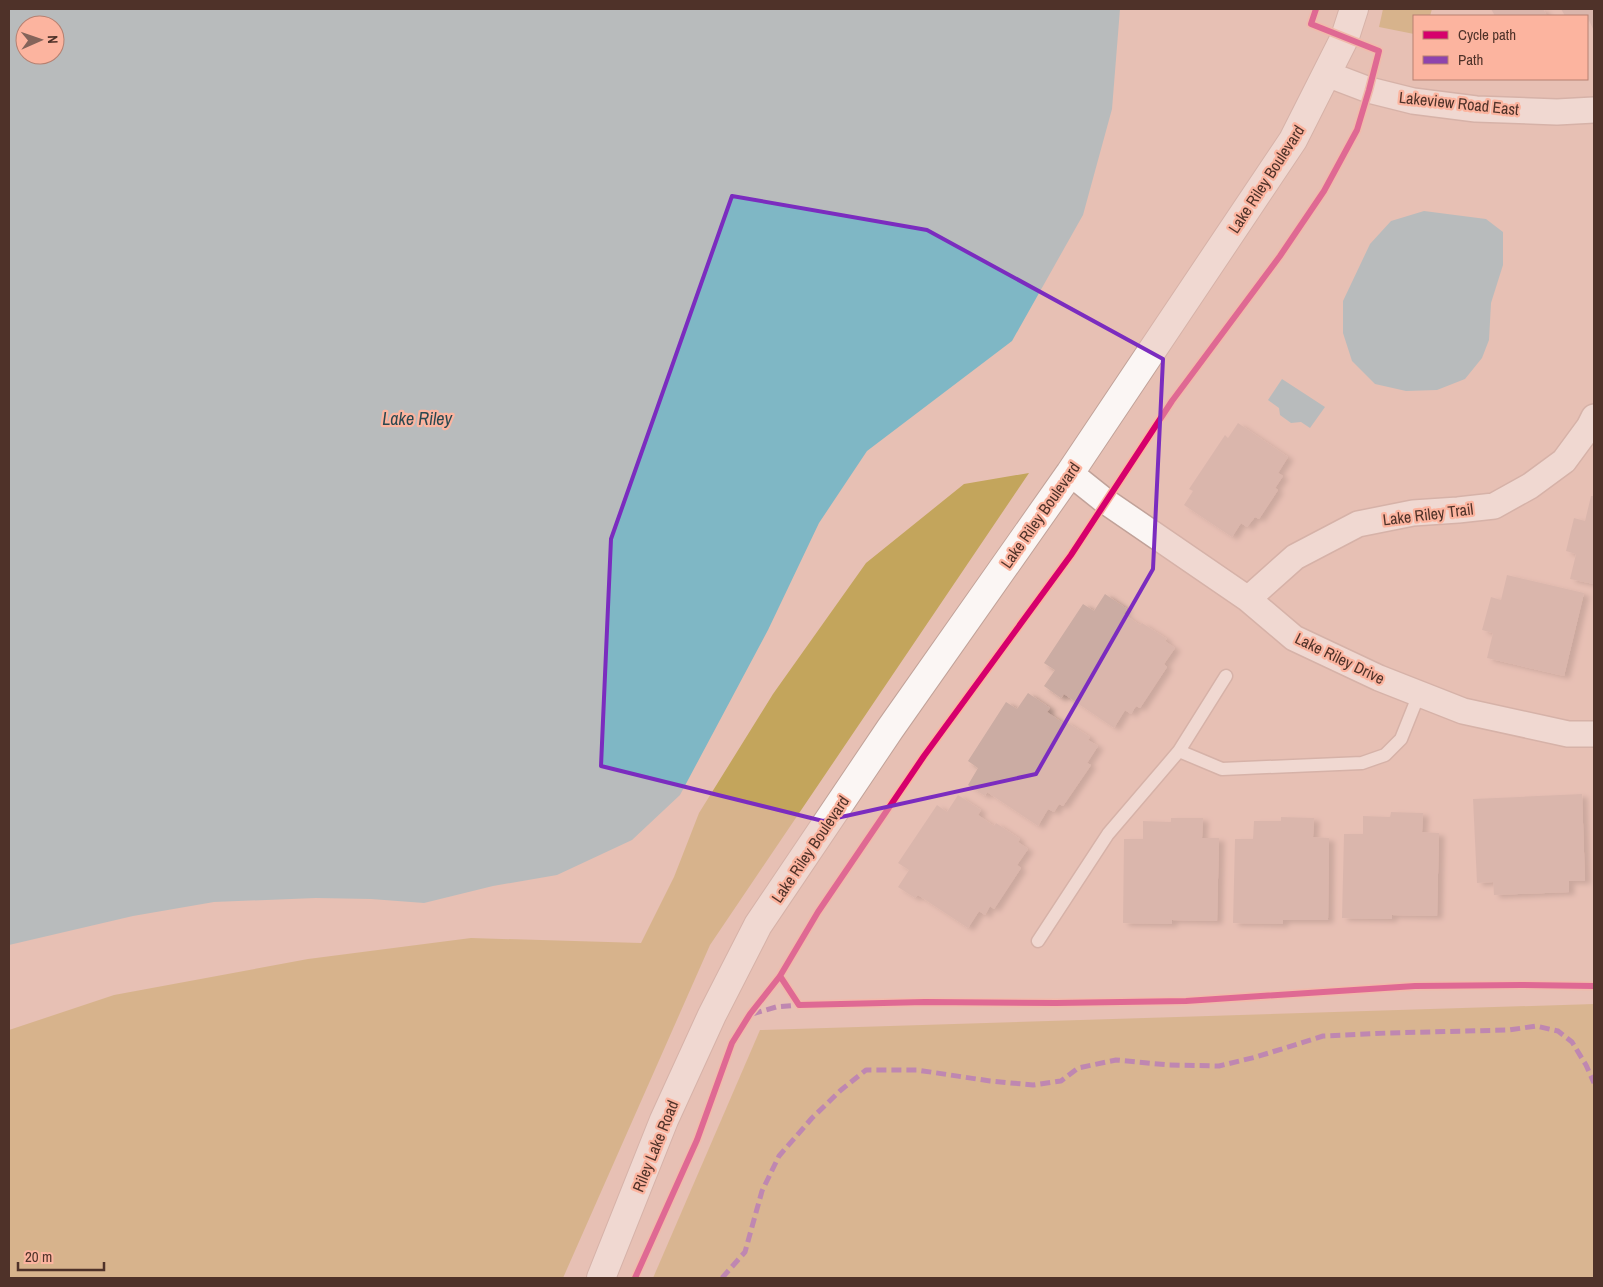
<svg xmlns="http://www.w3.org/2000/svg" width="1603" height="1287" viewBox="0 0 1603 1287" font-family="'Archivo Narrow',sans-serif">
  <defs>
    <filter id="shadow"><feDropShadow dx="5.5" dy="3" stdDeviation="2.5" flood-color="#0004"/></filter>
  </defs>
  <rect width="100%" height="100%" fill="#e7c0b4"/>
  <!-- green -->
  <path fill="#c8a967" d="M1594,1004V1278H653L760,1030Z"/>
  <!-- forest -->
  <path fill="#c3a55c" d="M1383,9H1432L1430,16H1414V34L1379,27Z
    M1029,473L710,945L563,1278H9V1030L114,995L308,959L471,938L641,943L674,877L699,813L773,694L866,563L964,484Z"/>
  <!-- water -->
  <path fill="#7fb7c5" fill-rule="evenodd" d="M9,9H1120L1112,109L1083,215L1012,341L867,451L819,523L768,630L680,795L632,840L557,875L493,886L424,903L371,899L316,898L214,902L133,916L9,945ZM25,25H55V55H25Z
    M1424,211L1486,219L1503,232V265L1491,303L1489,340L1482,358L1465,379L1437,390L1406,391L1375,384L1352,361L1343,333V301L1370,244L1391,221Z
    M1282,379L1325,407L1310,428L1301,422L1291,423L1280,415L1279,408L1268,400Z"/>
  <!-- building -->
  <path fill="#cbaca3" filter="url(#shadow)" d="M1491,9H1543L1547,16H1495Z
    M1561,9H1594V31L1587,16H1565Z
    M1238,423L1288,457L1278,473L1283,476L1275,488L1278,490L1259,519L1255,517L1247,527L1241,523L1232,537L1184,505L1193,491L1189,489L1225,435L1228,438Z
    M1591,496H1594V584L1570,579L1576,554L1566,551L1574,518L1585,521Z
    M1507,575L1584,593L1564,676L1487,658L1493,633L1482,630L1491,597L1501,600Z
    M1105,594L1127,609L1124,614L1140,625L1142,623L1167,639L1165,641L1175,648L1164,664L1167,667L1140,708L1136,706L1131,714L1125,710L1114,728L1064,694L1061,698L1044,686L1055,670L1044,663L1083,604L1094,611Z
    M1028,693L1050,708L1047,712L1063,723L1065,721L1090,737L1088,740L1098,746L1087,763L1091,765L1063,806L1059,804L1054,812L1048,809L1038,826L987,792L985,796L968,785L978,768L968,761L1006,702L1017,709Z
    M1582,794L1585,881H1569V892L1494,895L1493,882L1477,883L1473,799Z
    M958,795L981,810L978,815L994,826L996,823L1020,839L1018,842L1028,849L1017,865L1021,868L994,909L990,906L985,915L979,911L968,928L918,895L915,898L898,887L909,870L898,863L937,805L947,812Z
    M1391,812L1423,813L1422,832L1439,833L1437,916L1392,915V919L1342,918L1344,834H1363V816L1390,817Z
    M1281,817L1314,818L1313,837L1329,838L1328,920H1283V924L1233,923L1235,839H1253L1254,821H1281Z
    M1171,818H1203L1202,838H1219L1217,921L1172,920V924L1123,923L1124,839H1143V821L1171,822Z"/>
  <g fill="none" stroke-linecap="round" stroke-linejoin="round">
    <!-- service casing -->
    <g stroke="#c1a299" stroke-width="15">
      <path id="service" d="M1179,751L1222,769L1362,763L1385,755L1401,739L1419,694
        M1038,941L1108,834L1179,751L1226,676"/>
    </g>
    <!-- minor casing -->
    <g stroke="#c1a299" stroke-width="28">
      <path id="minor" d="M1327,74L1369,90L1413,101L1476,109L1557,112L1594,110
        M1070,473L1105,501L1248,599L1294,638L1379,678L1463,711L1568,734H1594
        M1248,599L1295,557L1358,524L1413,513L1458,510L1494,506L1530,486L1564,461L1589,427L1594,417"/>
    </g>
    <!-- tertiary casing -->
    <g stroke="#c1a299" stroke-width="30">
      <path id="tertiary" d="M601,1278L664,1120L712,1015L758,925L890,729L1070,473L1293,140L1345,37L1354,9"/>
    </g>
    <!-- service -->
    <use href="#service" stroke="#fbf6f4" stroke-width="12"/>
    <!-- minor -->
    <use href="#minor" stroke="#fbf6f4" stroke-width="25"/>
    <!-- tertiary -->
    <use href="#tertiary" stroke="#fbf6f4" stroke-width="28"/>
    <!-- quiet -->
    <path stroke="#8e44ad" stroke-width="5" stroke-dasharray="10 5" stroke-linecap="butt" d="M752,1014L776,1007L799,1005
      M722,1278L745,1252L762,1191L779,1156L812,1118L841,1090L866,1070H917L990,1081L1033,1085L1061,1081L1078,1068L1116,1060L1169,1065L1219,1066L1256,1057L1323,1036L1388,1033L1509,1030L1536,1026L1558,1031L1572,1042L1586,1065L1594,1083"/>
    <!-- cycleway casing -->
    <g stroke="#fcb49f" stroke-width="9">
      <path id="cycleway" d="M780,976L799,1005L925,1002L1056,1003L1186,1001L1415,986L1521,985L1594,986
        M635,1278L697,1140L732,1043L750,1014L780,976L818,912L924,756L1071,555L1172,401L1280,256L1324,191L1357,130L1369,90L1379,51L1311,24L1316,9"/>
    </g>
    <!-- cycleway -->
    <use href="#cycleway" stroke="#d6006c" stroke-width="6"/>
  </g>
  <!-- marked area -->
  <path d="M0 0H1603V1287H0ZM732,196L927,230L1163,359L1153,569L1036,774L823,821L601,766L611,539Z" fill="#e7c0b4" fill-opacity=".55" fill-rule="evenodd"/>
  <path fill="none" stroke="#7b2cbf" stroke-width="4" stroke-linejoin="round" d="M732,196L927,230L1163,359L1153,569L1036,774L823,821L601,766L611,539Z"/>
  <g text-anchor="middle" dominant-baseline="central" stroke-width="4.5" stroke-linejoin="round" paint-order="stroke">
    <!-- street labels -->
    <g font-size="16" fill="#4f3229" stroke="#fcb49f">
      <text transform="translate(1459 103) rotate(6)">Lakeview Road East</text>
      <text transform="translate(1266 179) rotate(-57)">Lake Riley Boulevard</text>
      <text transform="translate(1428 514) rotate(-7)">Lake Riley Trail</text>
      <text transform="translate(1040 515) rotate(-55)">Lake Riley Boulevard</text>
      <text transform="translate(1340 658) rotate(26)">Lake Riley Drive</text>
      <text transform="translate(810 849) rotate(-56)">Lake Riley Boulevard</text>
      <text transform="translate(655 1146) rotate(-68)">Riley Lake Road</text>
    </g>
    <!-- water labels -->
    <g font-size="18" font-style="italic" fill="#2a4850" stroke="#fcb49f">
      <text x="417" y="418">Lake Riley</text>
    </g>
  </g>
  <!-- border -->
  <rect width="1603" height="1287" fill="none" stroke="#4f3229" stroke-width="20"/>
  <!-- legend -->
  <rect x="1413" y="15" width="175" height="65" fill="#fcb49f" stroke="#b78070"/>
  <rect x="1423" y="31" width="25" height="8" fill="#d6006c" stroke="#b78070"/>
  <text x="1458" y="40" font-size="15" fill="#4f3229">Cycle path</text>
  <rect x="1423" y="56" width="25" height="8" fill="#8e44ad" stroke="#b78070"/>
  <text x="1458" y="65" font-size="15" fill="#4f3229">Path</text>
  <!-- north arrow -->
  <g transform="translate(40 40) rotate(88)"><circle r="24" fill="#fcb49f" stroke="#b78070"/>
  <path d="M0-4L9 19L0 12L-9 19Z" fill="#84645a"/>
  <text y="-8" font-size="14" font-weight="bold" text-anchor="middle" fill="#4f3229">N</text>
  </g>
  <!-- scale -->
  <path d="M18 1262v8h86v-8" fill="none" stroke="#4f3229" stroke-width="2.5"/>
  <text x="25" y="1262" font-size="15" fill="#4f3229" stroke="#fcb49f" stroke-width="4" paint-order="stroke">20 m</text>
</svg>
